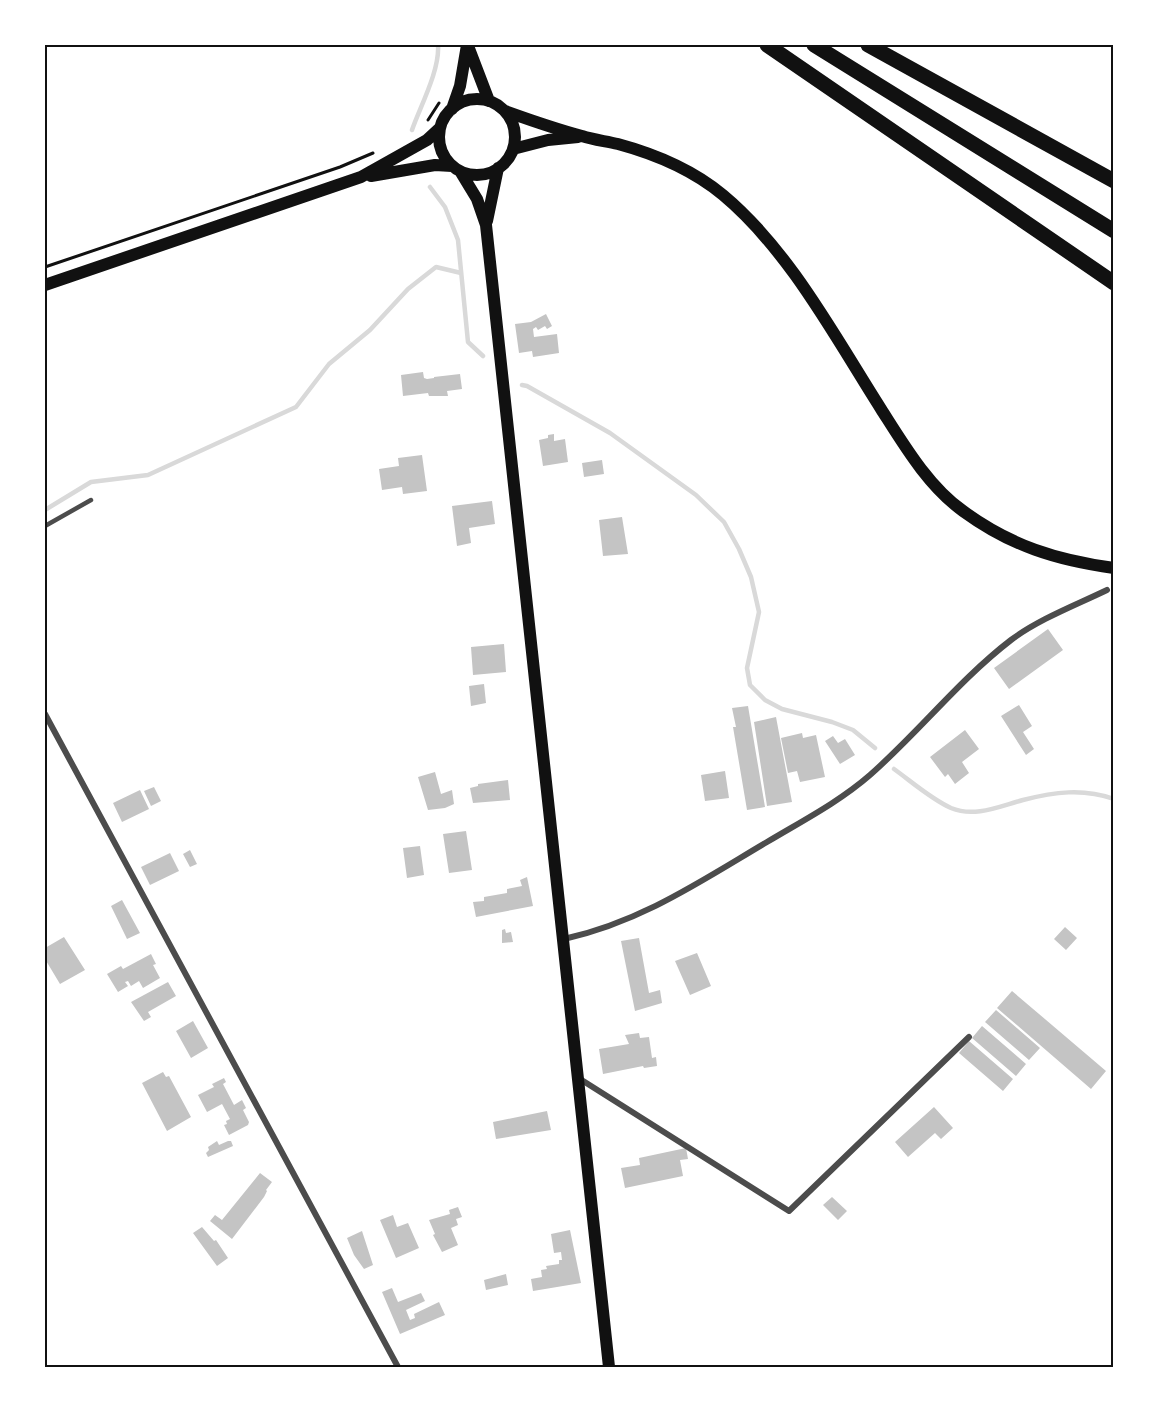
<svg xmlns="http://www.w3.org/2000/svg" width="1159" height="1412" viewBox="0 0 1159 1412" font-family="Quicksand,sans-serif">
  <rect width="100%" height="100%" fill="#fff"/>
  <g fill="none" stroke-linecap="round" stroke-linejoin="round">
    <!-- stream -->
    <path stroke="#d9d9d9" stroke-width="4.5" d="M412,130C420,107 440,70 438,45
      M430,187L445,207L458,240L468,342L483,356
      M522,385L527,386L610,433L696,495L724,522L739,549L751,577L759,612L747,668L750,685L765,700L782,709L832,722L853,730L875,748
      M45,510L91,482L148,475L296,407L329,364L370,330L408,289L436,267L461,273
      M894,769C912,782 931,799 951,808C975,818 1000,806 1023,800C1054,792 1083,788 1114,799"/>
  </g>
  <!-- building -->
  <path fill="#c4c4c4" d="M546,314L552,326L547,329L545,326L538,330L536,327L533,329L534,337L557,334L559,353L533,357L532,351L519,353L515,324L531,322Z
    M423,372L424,378L427,379L434,378V377L460,374L462,389L447,391L448,396H429L428,393L403,396L401,375Z
    M554,434V441L565,439L568,462L543,466L539,440L548,438V435Z
    M422,455L427,491L403,494L402,487L382,490L379,469L399,466L398,458Z
    M602,460L604,474L584,477L582,463Z
    M492,501L495,524L469,528L471,543L457,546L452,506Z
    M622,517L628,554L603,556L599,520Z
    M1048,629L1063,650L1009,689L994,668Z
    M504,644L506,672L473,675L471,647Z
    M484,684L486,703L471,706L469,686Z
    M1019,705L1032,726L1023,732L1034,749L1026,755L1001,716Z
    M748,706L765,807L747,810L733,727H736L732,708Z
    M776,717L792,802L767,806L754,722Z
    M965,730L979,749L962,762L969,773L955,784L948,774L945,777L930,757Z
    M802,733L803,738L816,735L825,777L800,782L797,771L788,773L781,738Z
    M833,736L838,743L845,739L855,755L840,764L825,741Z
    M725,771L729,798L705,801L701,775Z
    M435,772L441,794L452,790L454,804L445,808L428,810L418,777Z
    M508,780L510,800L473,803L470,788L478,786V784Z
    M154,787L161,801L151,806L144,791Z
    M140,790L149,809L122,822L113,803Z
    M466,831L472,870L449,873L443,834Z
    M420,846L424,875L407,878L403,848Z
    M190,850L197,864L190,867L183,854Z
    M170,853L179,871L150,885L141,867Z
    M527,877L533,906L476,917L473,902L484,901V897L507,893V889L522,886L520,880Z
    M122,900L140,933L127,939L111,906Z
    M1065,927L1077,938L1066,950L1054,939Z
    M505,929L506,933L511,932L513,942L502,943V930Z
    M64,937L85,970L60,984L45,959L47,958L45,948Z
    M639,938L649,993L660,990L662,1003L635,1011L621,941Z
    M697,953L711,986L690,995L675,961Z
    M151,954L156,964L153,965L160,978L143,988L139,981L131,986L128,981L125,982L128,986L118,992L107,974L121,966L123,969Z
    M168,982L176,996L148,1012L151,1017L144,1021L131,1002Z
    M1012,991L1106,1071L1091,1089L997,1008Z
    M996,1010L1040,1048L1029,1060L985,1022Z
    M193,1021L208,1048L191,1058L176,1031Z
    M982,1026L1026,1064L1016,1076L972,1038Z
    M639,1033L640,1038L649,1037L652,1058L656,1057L657,1066L644,1068L643,1066L603,1074L599,1049L629,1044L625,1035Z
    M969,1041L1013,1079L1003,1091L959,1053Z
    M163,1072L166,1077L169,1076L191,1117L167,1131L142,1083Z
    M224,1078L226,1082L223,1084L234,1105L242,1100L246,1108L243,1110L249,1122L248,1125L229,1135L224,1125L227,1124L226,1121L230,1119L222,1104L207,1112L198,1095L214,1087L212,1084Z
    M934,1107L953,1128L941,1139L935,1133L908,1157L895,1142Z
    M547,1111L551,1130L496,1139L493,1122Z
    M217,1141L219,1145L228,1141H231L233,1146L208,1157L206,1153L209,1150L208,1147Z
    M686,1148L688,1159L680,1160L683,1176L625,1188L621,1168L640,1165L639,1158Z
    M260,1173L272,1182L266,1190L267,1191L264,1197L232,1239L210,1221L215,1215L222,1220Z
    M832,1197L847,1211L838,1220L823,1205Z
    M458,1207L462,1217L456,1219L458,1225L451,1228L458,1245L442,1252L433,1235L435,1234L429,1220L450,1214L449,1210Z
    M393,1215L397,1227L408,1223L419,1248L396,1258L380,1220Z
    M202,1227L214,1241L216,1240L228,1258L217,1266L193,1233Z
    M570,1230L581,1283L533,1291L531,1279L542,1277L541,1270L547,1269L546,1266L559,1264V1260H562L561,1252L554,1253L551,1234Z
    M362,1231L373,1265L364,1269L354,1255L347,1238Z
    M506,1274L508,1285L486,1290L484,1280Z
    M392,1288L398,1302L421,1293L425,1301L406,1310L410,1320L415,1318L414,1314L439,1302L445,1315L400,1334L382,1292Z"/>
  <g fill="none" stroke-linecap="round" stroke-linejoin="round">
    <!-- path -->
    <path stroke="#111" stroke-width="3" d="M428,120L439,103
      M45,267L340,167L373,153"/>
    <!-- service -->
    <path stroke="#4c4c4c" stroke-width="4.5" d="M45,526L91,500"/>
    <!-- minor -->
    <path stroke="#4c4c4c" stroke-width="6" d="M45,714L398,1367
      M564,939C641,922 701,881 767,842C802,821 839,802 870,775C919,732 959,680 1011,640C1039,619 1076,605 1107,590
      M580,1079L789,1211L969,1037"/>
    <!-- secondary -->
    <path stroke="#111" stroke-width="12" d="M468,46L489,101
      M439 137a38 38 0 1 1 76 0a38 38 0 1 1-76 0Z
      M452,109L460,86L467,45
      M505,111C530,120 556,129 582,136C594,140 606,141 618,144C655,154 693,170 723,195C789,250 835,337 881,409C904,445 928,486 963,511C1011,546 1056,560 1114,568
      M513,149L548,140L578,137
      M460,171L477,199L486,225L609,1367
      M371,176L435,165L452,166
      M487,221L498,168
      M45,285L361,177L427,140L440,128"/>
    <!-- trunk -->
    <path stroke="#111" stroke-width="15" d="M767,45L1114,283
      M814,45L1114,231
      M868,45L1114,181"/>
  </g>
  <!-- border -->
  <rect width="1159" height="1412" fill="none" stroke="#ffffff" stroke-width="93"/>
  <rect x="46" y="46" width="1066" height="1320" fill="none" stroke="#111" stroke-width="2"/>
</svg>
